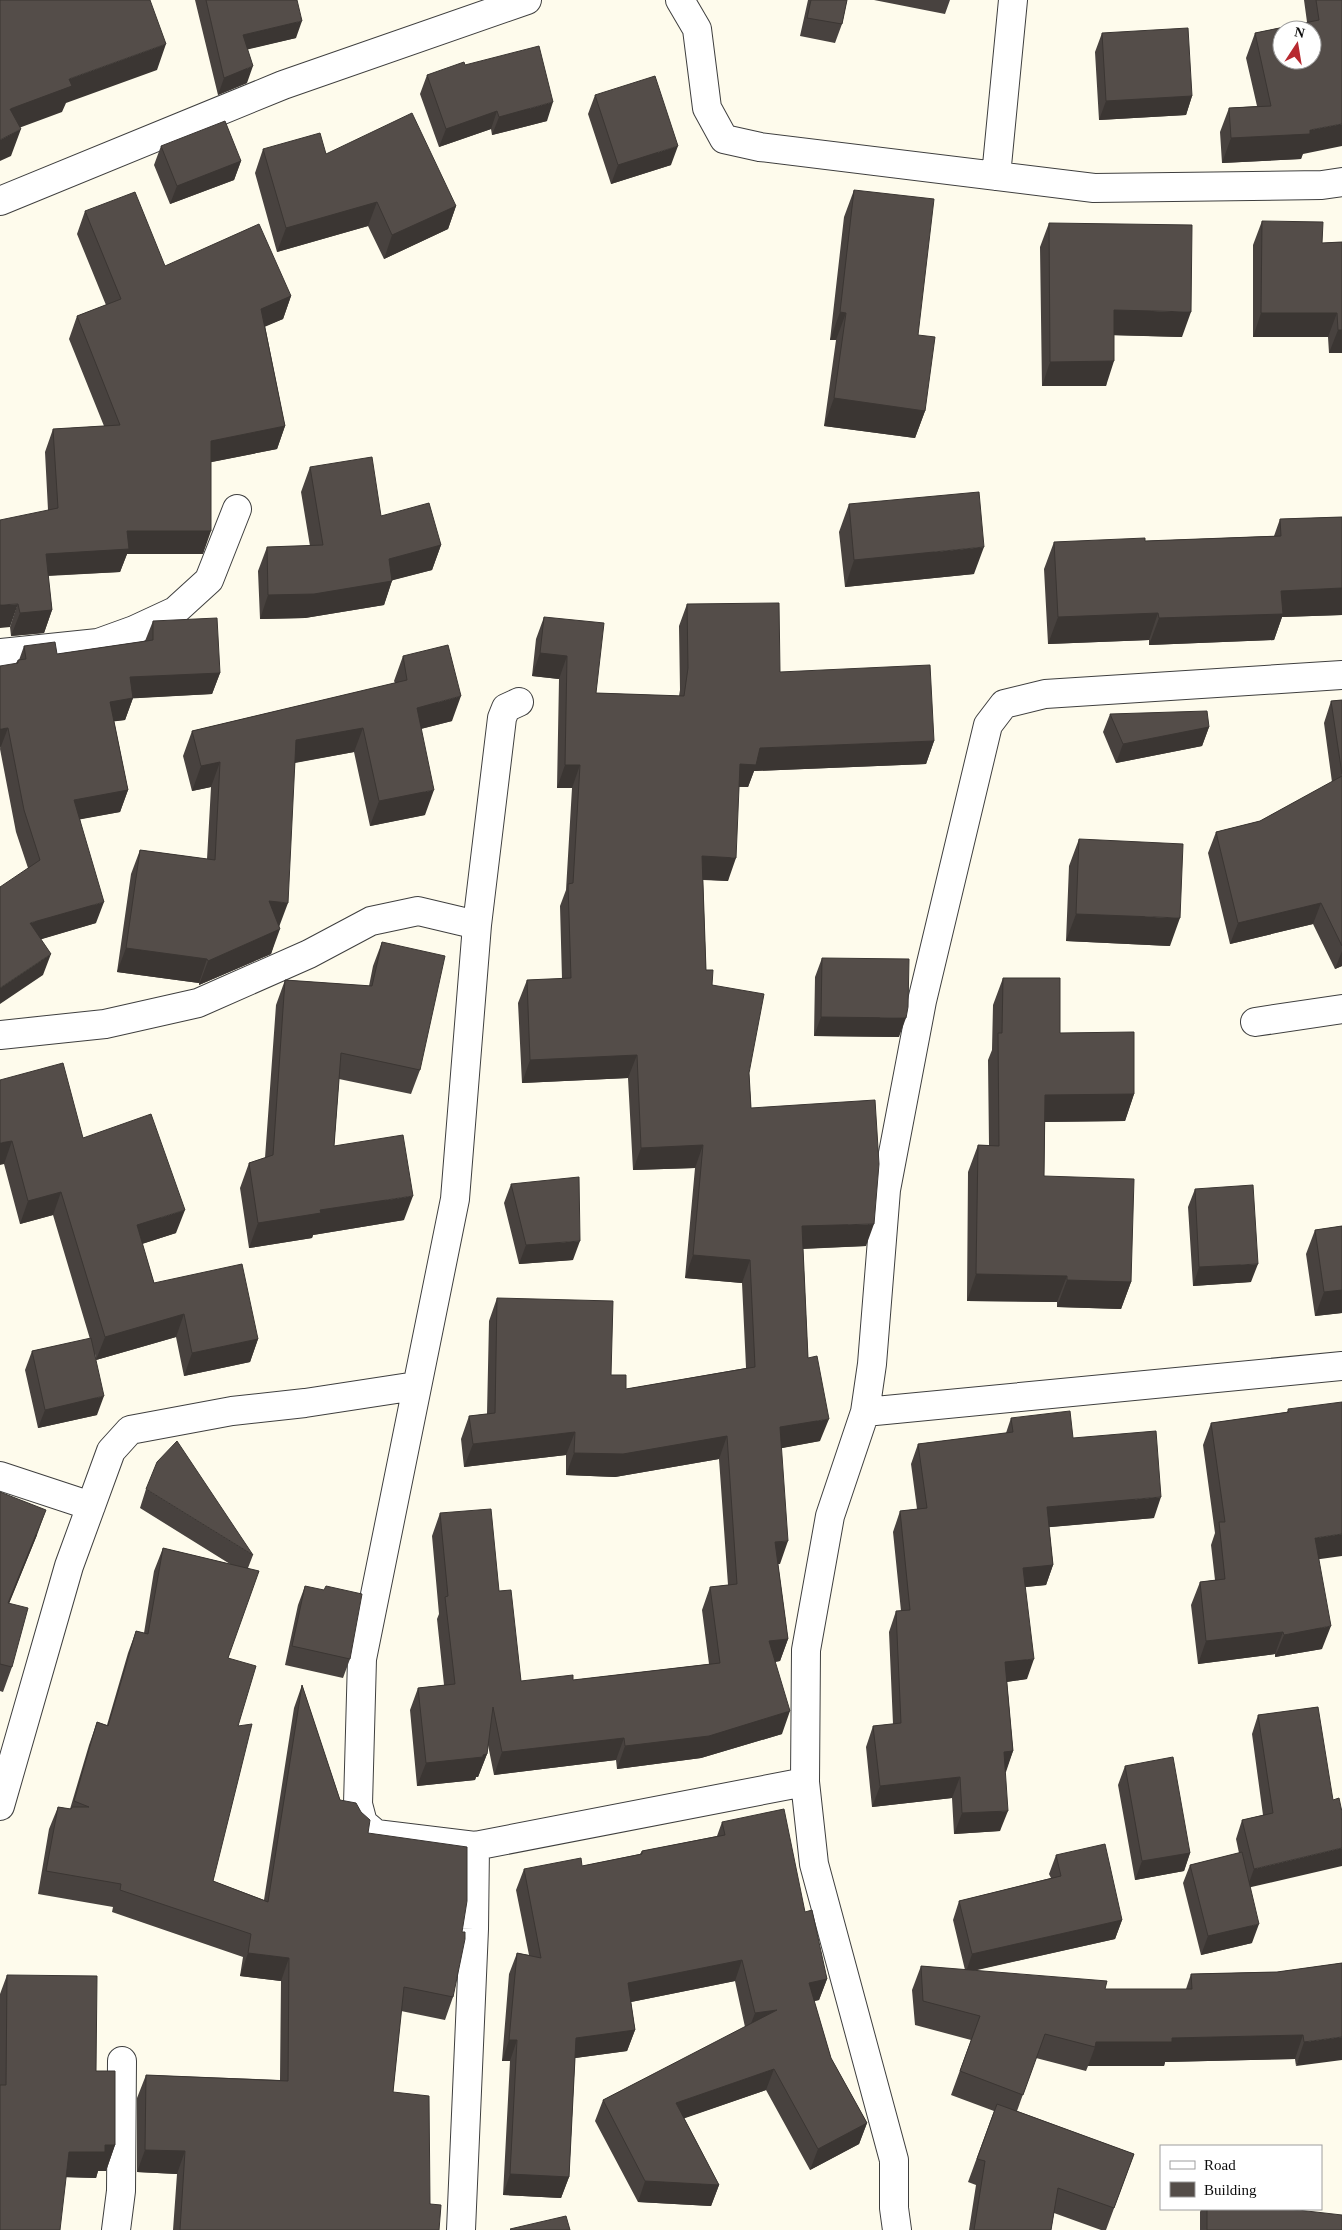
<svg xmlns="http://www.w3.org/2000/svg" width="1342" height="2230" viewBox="0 0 1342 2230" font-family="'Times New Roman',serif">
  <rect width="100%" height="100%" fill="#fefbec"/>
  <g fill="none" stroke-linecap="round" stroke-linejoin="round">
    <!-- minor casing -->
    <g stroke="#3f3f3f" stroke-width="30">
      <path id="minor" d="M680,0L697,29L707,108L724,139L760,147L1094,188L1322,185L1342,182
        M996,176L1013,0
        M0,201L283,85L527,0
        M0,653L98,643L134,630L175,611L209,580L237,509
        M519,702L506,708L502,718L477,925L455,1199L362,1659L358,1804L363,1823L376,1834L475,1846L805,1782
        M1255,1022L1342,1009
        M0,1035L105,1024L198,1003L309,954L371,921L418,911L477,925
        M865,1412L1342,1366
        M0,1476L91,1506
        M0,1806L69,1566L111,1451L130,1430L232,1411L305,1403L416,1386
        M116,2230L121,2191L122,2061
        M461,2230L474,1929L475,1846
        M897,2230L894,2208V2160L814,1864L805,1782L806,1650L830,1516L865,1412L872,1364L886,1190L922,1001L988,725L1004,704L1045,694L1342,675"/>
    </g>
    <!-- minor -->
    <use href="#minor" stroke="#fff" stroke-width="28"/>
  </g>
  <!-- wall -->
  <path fill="#48423f" d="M195,0H297L296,38L247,49V83L218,95Z
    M808,0H847L842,24L835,43L800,36Z
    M874,0H950L945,14Z
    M1304,0H1342L1301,159L1222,163L1220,132L1229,108L1257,106L1246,58L1255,33L1307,22Z
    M1102,33L1192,96L1186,115L1099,120L1095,52Z
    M465,65L547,121L492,135L491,129L439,147L420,94L427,75Z
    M595,95L671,165L611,184L588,114Z
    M161,146L241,161L234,180L170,204L154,165Z
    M263,149L326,154L456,206L448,229L384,259L368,226L277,252L255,173Z
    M854,190L925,411L915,438L824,426L836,340H830L844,217Z
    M85,211L165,266L291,296L283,319L265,326L285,426L277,449L211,462L203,554H127L120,572L48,576L52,610L44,633L11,636L10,627L48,510L45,452L53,429L104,426L69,339L77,316L106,305L77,234Z
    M1262,221L1322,243L1342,242V353H1329L1328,337H1253V245Z
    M1049,223L1182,337L1114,335L1106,386H1042L1040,247Z
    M310,467L381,516L441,545L432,570L392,580L384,605L305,618L260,619L258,571L267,547L310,546L301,492Z
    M849,504L974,574L845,587L839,532Z
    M1342,517V615L1282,617L1274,640L1149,645V640L1048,644L1044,569L1054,542L1145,541L1274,536L1280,519Z
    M687,604L780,672L934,741L926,764L754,771L748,787H739L728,881L703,880L706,970L749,1073L751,1108L866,1246L803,1249L808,1358L820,1441L781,1448L780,1564H778L788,1639L780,1661L775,1662L782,1734L701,1758L617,1769L616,1760L494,1775L488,1745L487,1754L478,1777H476L475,1780L417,1786L410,1710L418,1688L444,1685L437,1619L439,1614L432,1536L440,1513L499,1591L521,1681L573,1680L709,1664L702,1610L710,1587L728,1585L719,1459L615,1477L566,1475V1455L464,1467L461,1439L469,1416L487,1414L489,1321L497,1298L611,1375L626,1389L746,1368L742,1283L685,1278L695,1168L633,1170L628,1078L522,1083L518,1003L527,980L562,979L560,906L566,890L572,788H557L559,679L532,676L536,639L544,617L596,693L679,696L680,690L679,626Z
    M153,621L220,673L212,694L133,698L125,720L114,721L128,790L120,812L80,819L96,923L41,939L43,975L28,868L16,832L0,749L16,663L18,660H19L24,646L57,654L145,641Z
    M403,656L452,721L421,729L425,815L370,826L354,752L295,763L279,927L271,954L199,985V983L117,972L131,874L140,850L207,859L211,787L192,791L183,756L192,731L395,683L394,681Z
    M1342,700V966L1335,969L1313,924L1230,944L1208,853L1216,832L1260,821L1332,782L1324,723L1331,701Z
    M1110,714L1209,727L1202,746L1116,763L1103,732Z
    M1079,839L1170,946L1066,941L1069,866Z
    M382,942L420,1070L411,1094L339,1079L334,1146L404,1220L313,1235L312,1238L249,1248L240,1188L249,1163L265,1158L276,1005L285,980L369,986L373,966Z
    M822,958L899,1037L814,1036L815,977Z
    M1003,978L1060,1033L1134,1094L1125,1121L1045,1122L1044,1176L1131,1282L1121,1309L1057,1307V1302L967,1301L968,1172L978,1145H989L988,1060L992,1050L993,1005Z
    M0,1080L83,1138L176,1233L142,1244L154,1283L258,1339L250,1362L184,1376L176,1337L96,1360L95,1354L97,1415L38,1428L25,1370L32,1351L90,1339L53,1215L20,1224L4,1164Z
    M511,1184L573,1260L519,1264L504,1203Z
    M1195,1189L1251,1282L1193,1286L1188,1207Z
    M1342,1226V1313L1315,1316L1306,1254L1315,1230Z
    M1288,1409L1319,1559L1322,1649L1275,1657V1654L1198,1664L1191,1605L1200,1582L1215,1580L1211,1545L1215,1533L1203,1445L1211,1423L1287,1412Z
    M1011,1418L1073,1438L1154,1518L1049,1527L1053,1565L1046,1585L1025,1587L1027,1679L1007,1682L1013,1751L1005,1772L1000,1831L954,1834L952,1798L872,1807L866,1747L873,1726L893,1724L889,1632L896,1611H901L893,1532L900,1511L917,1509L911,1464L918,1444L1006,1433Z
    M146,1489L253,1555L248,1568L228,1658L238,1726L213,1881L264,1900L294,1708L302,1685L340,1800L368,1833L453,1997L445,2020L401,2011L393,2092L439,2230H173L177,2174L137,2172V2098L146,2075L280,2080L281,1981L240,1976L243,1957L112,1912L113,1907L38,1894L49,1829L58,1807L70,1809L89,1745L97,1722L107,1725L128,1653L136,1631L144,1633L154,1571L163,1548L230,1564L140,1508Z
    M0,1492L37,1535L9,1603L12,1667L3,1692L0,1691Z
    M305,1586L350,1659L343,1678L285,1665L298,1605Z
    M1318,1707L1250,1887L1252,1943L1201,1955L1183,1883L1190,1865L1239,1853L1236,1839L1242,1820L1263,1815L1252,1734L1258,1715Z
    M1125,1766L1190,1853L1184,1871L1135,1880L1118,1785Z
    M722,1822L805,1912L827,1979L819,2000L814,2001L831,2058L867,2123L859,2144L810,2170L766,2090L684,2118L719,2185L711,2206L638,2202L595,2121L603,2100L745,2027L735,1981L631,2002L635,2030L627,2051L575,2058L569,2177L561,2198L503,2195L510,2061H502L509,1974L517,1953L529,1955L516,1890L524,1869L582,1866L640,1854L642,1851L717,1836Z
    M1056,1855L1122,1920L1115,1939L973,1971L1105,1989H1186L1191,1974L1277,1972L1342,1963L1296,2066L1295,2059L1165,2062L1164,2066H1088L1086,2071L1036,2058L1017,2111L1134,2154L1106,2230H1101L1054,2213L1051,2230H969L976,2185L968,2182L994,2111L951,2095L971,2040L915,2025L912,1990L921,1966L965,1970L953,1920L959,1901L1051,1878L1049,1874Z
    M7,1975L96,2071L115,2145L106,2171H98L96,2178L66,2177L0,2230V1994Z
    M1201,2209H1207L1342,2230H1200V2212Z"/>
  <!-- shaded-wall -->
  <path fill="#3b3633" d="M302,21L296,38L237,52L243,35Z
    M166,44L157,70L66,103L62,112L0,135L10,109L69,79Z
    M253,66L247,83L218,95L224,78Z
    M1192,96L1186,115L1099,120L1106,101Z
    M553,102L547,121L492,135L499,117Z
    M497,111L491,129L439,147L446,129Z
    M1342,124V146L1303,154L1301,159L1222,163L1231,138L1310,130Z
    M21,129L11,156L0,161V140Z
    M678,146L671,165L611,184L618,165Z
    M241,161L234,180L170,204L177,186Z
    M377,202L368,226L277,252L286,228Z
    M456,206L448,229L384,259L392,235Z
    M291,296L283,319L253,332L261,309Z
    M1114,310L1191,312L1182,337L1105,335Z
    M840,312L846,313L836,340H830Z
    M1261,313H1337L1328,337H1253Z
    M1338,330H1342V353H1329Z
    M1114,361L1106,386H1042L1050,362Z
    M834,398L925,411L915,438L824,426Z
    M285,426L277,449L202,464L211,441Z
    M127,531H211L203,554H127L120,572L37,576L46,554Z
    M441,545L432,570L386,582L392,581L384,605L305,618L260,619L268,595L389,559Z
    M984,547L974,574L845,587L854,560Z
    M1342,588V615L1282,617L1274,640L1149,645L1159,618L1281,591Z
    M18,604L10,627L0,628V605Z
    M52,610L44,633L11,636L20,613Z
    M1158,613L1149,640L1048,644L1058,617Z
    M540,653L567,656L559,679L532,676Z
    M220,673L212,694L122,699L130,677Z
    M461,696L452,721L408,732L417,708Z
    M133,698L125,720L102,723L110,702Z
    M1209,727L1202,746L1116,763L1123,744Z
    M8,728L0,749V729Z
    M363,728L354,752L287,764L296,740Z
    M934,741L926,764L754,771L748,787L732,786L740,764L760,748Z
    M220,762L211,787L192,791L201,766Z
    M565,765H580L572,788H557Z
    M128,790L120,812L66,822L74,800Z
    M434,790L425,815L370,826L379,801Z
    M702,856L736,858L728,881L694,879Z
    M269,901L288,903L279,927Z
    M104,902L96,923L22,945L30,923Z
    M1321,903L1313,924L1230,944L1238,923Z
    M1076,914L1180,918L1170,946L1066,941Z
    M280,929L271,954L199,985L208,961Z
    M126,948L207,959L199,983L117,972Z
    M1342,951V966L1335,969Z
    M51,954L43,975L0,1004V988Z
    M821,1017L906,1018L899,1037L814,1036Z
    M637,1055L628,1078L522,1083L530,1060Z
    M1134,1094L1125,1121L1035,1122L1045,1095Z
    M12,1141L4,1164L0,1165V1143Z
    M703,1145L695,1168L633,1170L641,1148Z
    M61,1192L53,1215L20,1224L28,1201Z
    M413,1196L404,1220L313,1235L312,1238L249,1248L258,1223L320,1210Z
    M185,1210L176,1233L129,1248L137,1225Z
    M874,1224L866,1246L794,1249L802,1226Z
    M580,1241L573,1260L519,1264L526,1245Z
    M693,1255L750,1260L742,1283L685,1278Z
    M1258,1264L1251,1282L1193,1286L1199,1267Z
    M976,1274L1067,1276L1057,1302L967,1301Z
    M1067,1280L1131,1282L1121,1309L1057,1307Z
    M1342,1290V1313L1315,1316L1324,1292Z
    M184,1314L176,1337L96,1360L105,1337Z
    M258,1339L250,1362L184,1376L192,1353Z
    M104,1396L97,1415L38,1428L45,1410Z
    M829,1419L820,1441L772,1450L780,1427Z
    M575,1432L566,1455L464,1467L473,1444Z
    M727,1436L719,1459L615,1477L566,1475L574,1453Z
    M1161,1497L1154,1518L1040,1528L1047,1507Z
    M46,1510L37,1535L0,1626L8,1603Z
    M1342,1534V1556L1306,1561L1315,1538Z
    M788,1541L780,1564L767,1565L775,1542Z
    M1053,1565L1046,1585L1015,1588L1023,1568Z
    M1331,1626L1322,1649L1275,1657L1284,1635Z
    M1283,1632L1275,1654L1198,1664L1206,1641Z
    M788,1639L780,1661L760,1664L769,1641Z
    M1034,1659L1027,1679L998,1683L1005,1662Z
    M790,1711L782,1734L701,1758L617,1769L625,1746Z
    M624,1738L616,1760L494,1775L502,1752Z
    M1013,1751L1006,1772L997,1773L1004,1752Z
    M487,1754L478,1777H476L475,1780L417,1786L426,1763Z
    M960,1777L952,1798L872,1807L880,1786Z
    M1008,1811L1000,1831L954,1834L962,1813Z
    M1342,1848V1866L1247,1888L1254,1869Z
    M1190,1853L1184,1871L1135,1880L1142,1861Z
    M1122,1920L1115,1939L966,1972L972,1954Z
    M1259,1924L1252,1943L1201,1955L1208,1936Z
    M248,1953L289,1958L281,1981L240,1976Z
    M742,1960L735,1981L621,2004L628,1983Z
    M827,1979L819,2000L801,2004L809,1983Z
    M777,2010L747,2034L755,2013Z
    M635,2030L627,2051L568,2059L576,2038Z
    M1303,2035L1295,2059L1165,2062L1164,2066H1088L1095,2047L1096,2042L1172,2038Z
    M1342,2037V2060L1296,2066L1304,2042Z
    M509,2040H517L510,2061H502Z
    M774,2069L766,2090L668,2124L676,2103Z
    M867,2123L859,2144L810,2170L818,2149Z
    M105,2145H115L106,2171H98L96,2178L59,2177L69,2152Z
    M145,2150L185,2151L177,2174L137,2172Z
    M510,2174L569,2177L561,2198L503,2195Z
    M645,2181L719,2185L711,2206L638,2202Z"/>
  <!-- building -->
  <path fill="#544d49" stroke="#3b3633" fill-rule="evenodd" d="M0,0H150L166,44L69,79L72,86L10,109L21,129L0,140Z
    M206,0H297L302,21L243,35L253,66L224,78Z
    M811,0H847L842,24L807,18Z
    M1316,0H1342V124L1310,130V134L1231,138L1229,108L1271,106L1255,33L1319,20ZM1282,30H1312V60H1282Z
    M1188,28L1192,96L1106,101L1102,33Z
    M539,46L553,102L499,117L497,111L446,129L427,75L464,62L465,65Z
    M655,76L678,146L618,165L595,95Z
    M412,113L456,206L392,235L377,202L286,228L263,149L320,133L326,154Z
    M225,121L241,161L177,186L161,146Z
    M854,190L934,199L918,335L935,337L925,411L834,398L846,313L840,312Z
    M135,192L165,266L259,224L291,296L261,309L285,426L211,441V531H127L129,549L46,554L52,610L20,613L18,604L0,605V520L58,508L53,429L120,425L77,316L121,299L85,211Z
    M1262,221L1323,222L1322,243L1342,242V330H1338L1337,313H1261Z
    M1049,223L1192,225L1191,312L1114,310V361L1050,362Z
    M372,457L381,516L429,503L441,545L389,559L392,581L314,594L268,595L267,547L323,545L310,467Z
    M979,492L984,547L854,560L849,504Z
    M1342,517V588L1281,591L1283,614L1159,618L1158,613L1058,617L1054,542L1145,538V541L1281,536L1280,519Z
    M779,603L780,672L930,665L934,741L760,748L756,765L740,764L736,858L702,856L706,970H713L712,985L764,994L749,1073L751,1108L875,1100L879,1164L874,1224L802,1226L808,1358L817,1356L829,1419L780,1427L788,1541L775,1542L788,1639L769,1641L790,1711L709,1736L625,1746L624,1738L502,1752L493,1707L487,1754L483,1755V1757L426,1763L418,1688L455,1684L445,1597L448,1596L440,1513L491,1509L499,1591L511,1590L521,1681L573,1675V1680L720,1663L710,1587L737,1584L727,1436L623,1454L574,1453L575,1432L473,1444L469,1416L495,1413L497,1298L613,1301L611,1375H626V1389L755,1367L750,1260L693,1255L703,1145L641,1148L637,1055L530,1060L527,980L571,978L568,884L573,883L580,765H565L567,656L540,653L544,617L604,623L596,693L684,696L688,668L687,604Z
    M217,618L220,673L130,677L133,698L110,702L128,790L74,800L104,902L30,923L51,954L0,988V887L40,860L24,810L8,728L0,729V666L18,663V660L26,659L24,646L55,642L57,654L153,640V621Z
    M448,645L461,696L417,708L434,790L379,801L363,728L296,740L288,903L269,901L280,929L208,961L207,959L126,948L140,850L215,860L220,762L201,766L192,731L407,680L403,656Z
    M1342,700V774L1331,701Z
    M1207,711L1209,727L1123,744L1110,714Z
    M1342,776V946L1321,903L1238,923L1216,832L1260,821Z
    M1079,839L1183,844L1180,918L1076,914Z
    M382,942L445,956L420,1070L341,1053L334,1146L403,1135L413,1196L320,1210L321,1213L258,1223L249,1163L273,1155L285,980L372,986Z
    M822,958L909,959L908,1007L906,1018L821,1017Z
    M1003,978H1060V1033L1134,1032V1094L1045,1095L1044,1176L1134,1179L1131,1282L1067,1280V1276L976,1274L978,1145L999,1146L998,1033H1002Z
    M63,1063L83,1138L151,1114L185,1210L137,1225L154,1283L242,1264L258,1339L192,1353L184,1314L105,1337L61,1192L28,1201L12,1141L0,1143V1080Z
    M579,1177L580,1241L526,1245L511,1184Z
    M1253,1185L1258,1264L1199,1267L1195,1189Z
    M1342,1226V1290L1324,1292L1315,1230Z
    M91,1338L104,1396L45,1410L32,1351Z
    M1342,1402V1534L1315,1538L1331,1626L1284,1635L1283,1632L1206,1641L1200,1582L1225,1579L1219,1522H1225L1211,1423L1289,1412L1288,1409Z
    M1070,1411L1073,1438L1156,1431L1161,1497L1047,1507L1053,1565L1023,1568L1034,1659L1005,1662L1013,1751L1004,1752L1008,1811L962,1813L960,1777L880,1786L873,1726L901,1723L896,1611L910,1610L900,1511L927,1508L918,1444L1013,1432L1011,1418Z
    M177,1441L253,1555L146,1489L157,1462Z
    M0,1492L46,1510L8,1603L28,1608L12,1667L0,1664Z
    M163,1548L259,1571L228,1658L256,1666L238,1726L252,1724L213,1881L268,1902L302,1685L340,1800L356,1803L361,1812L370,1820L368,1833L467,1847V1901L462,1932H465V1939L453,1997L404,1987L393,2092L429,2096L430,2204L441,2205L439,2230H180L185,2151L145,2150L146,2075L288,2081L289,1958L248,1953L251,1934L120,1890L121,1884L46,1871L58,1807L71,1809L72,1807H89L74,1801L97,1722L108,1726L136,1631L148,1634Z
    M305,1586L324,1590L326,1586L362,1594L350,1659L292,1646Z
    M1318,1707L1333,1800L1339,1798L1342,1812V1848L1254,1869L1242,1820L1273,1813L1258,1715Z
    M1173,1757L1190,1853L1142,1861L1125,1766Z
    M784,1809L805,1912L812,1910L827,1979L809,1983L831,2058L867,2123L818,2149L774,2069L676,2103L719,2185L645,2181L603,2100L777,2010L755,2013L742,1960L628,1983L635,2030L576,2038L569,2177L510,2174L517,2040H509L517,1953L541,1958L524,1869L581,1858L582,1866L642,1854V1851L725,1835L722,1822Z
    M1105,1844L1122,1920L972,1954L959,1901L1061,1876L1056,1855Z
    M1242,1852L1259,1924L1208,1936L1190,1865Z
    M1342,1963V2037L1304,2042L1303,2035L1172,2038V2042H1096L1095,2047L1045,2034L1023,2095L960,2071L980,2016L923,2001L921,1966L1107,1981L1105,1989H1192L1191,1974L1277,1972Z
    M7,1975L97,1976L96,2071H115V2145H105V2152H69L60,2230H0V2085H6Z
    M997,2104L1134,2154L1114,2208L1058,2188L1051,2230H974L985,2161L977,2159Z
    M1207,2209H1289L1342,2215V2230H1207Z
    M566,2216L570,2230H511L510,2229Z"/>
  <!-- legend -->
  <rect x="1160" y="2145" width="162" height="65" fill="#ffffff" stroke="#9e9e9e"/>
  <rect x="1170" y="2161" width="25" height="8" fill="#ffffff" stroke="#9e9e9e"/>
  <text x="1204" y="2170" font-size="15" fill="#0c0c0c">Road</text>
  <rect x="1170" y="2182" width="25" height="15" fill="#544d49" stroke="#9e9e9e"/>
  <text x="1204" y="2195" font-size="15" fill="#0c0c0c">Building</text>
  <!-- north arrow -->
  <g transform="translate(1297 45) rotate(12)"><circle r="24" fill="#ffffff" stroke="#9e9e9e"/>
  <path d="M0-4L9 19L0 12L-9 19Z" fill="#b72930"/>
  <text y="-8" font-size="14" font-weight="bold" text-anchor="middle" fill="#0c0c0c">N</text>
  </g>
</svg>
